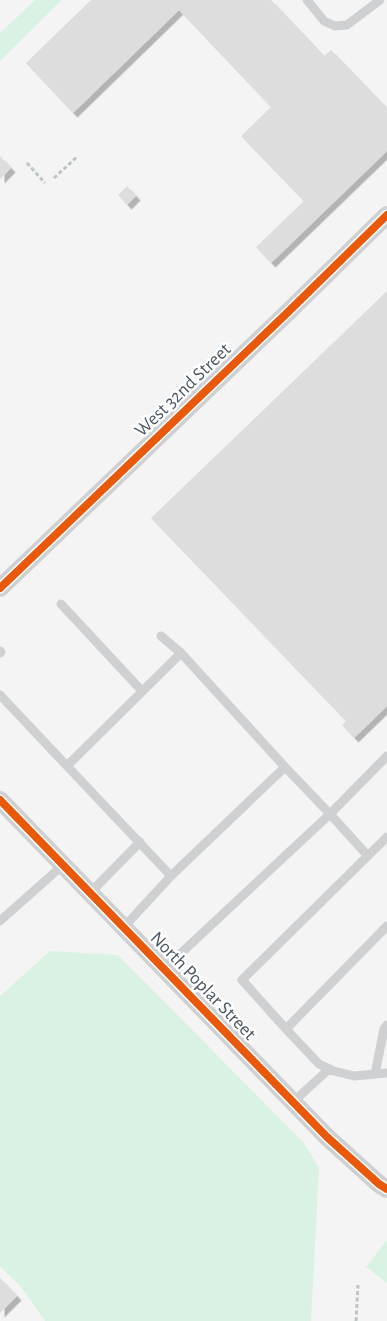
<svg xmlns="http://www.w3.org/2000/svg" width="387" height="1321" viewBox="0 0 387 1321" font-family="'Alegreya Sans',sans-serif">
  <defs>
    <filter id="shadow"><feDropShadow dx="4.5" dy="4.5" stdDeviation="0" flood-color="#0004"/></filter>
  </defs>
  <rect width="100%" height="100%" fill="#f4f4f4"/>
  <!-- green -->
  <path fill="#d9f2e3" d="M35,0H62L0,61V33Z
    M50,951L118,955L304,1143L319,1168L311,1321H45L22,1288L0,1266V996Z
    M387,1240V1283L366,1267Z"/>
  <!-- building -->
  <path fill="#ddddde" filter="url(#shadow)" d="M91,0H271L324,56L331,50L387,108V151L271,263L256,247L304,201L241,136L271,107L179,10L73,113L26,63Z
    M0,156L11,168L0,179Z
    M127,186L136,196L127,205L118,195Z
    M387,291V706L354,738L342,725L346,721L151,518Z
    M0,1278L17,1296L0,1313Z"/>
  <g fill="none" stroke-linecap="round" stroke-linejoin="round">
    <!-- path -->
    <path stroke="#bcc7c4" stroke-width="3" stroke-dasharray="4 2.5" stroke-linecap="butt" d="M27,163L45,183
      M54,178L78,156
      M356,1321L358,1285"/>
    <!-- lane -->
    <path stroke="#ced0d2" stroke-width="9" d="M307,0L324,21L335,26L347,25L380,0
      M61,604L142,691
      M161,636L181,653L285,767L330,814L164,969
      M0,651L1,652L0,653
      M0,695L67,766L181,653
      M67,766L171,876L285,767
      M387,837L242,980L286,1029L387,926
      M367,855L330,814L387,756
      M90,893L140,842
      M0,921L63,865
      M124,927L171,876
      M286,1029L319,1064L334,1071L354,1076L387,1073
      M375,1074L384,1029L387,1025
      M293,1102L329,1069"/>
    <!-- street -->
    <path stroke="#ced0d2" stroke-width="18" d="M0,588L286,314L387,215
      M0,800L327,1137L379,1184L387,1189"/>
    <!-- cycleway casing -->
    <g stroke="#fff" stroke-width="11">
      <path id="cycleway" d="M0,588L286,314L387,215
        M0,800L327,1137L379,1184L387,1189"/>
    </g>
    <!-- cycleway -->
    <use href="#cycleway" stroke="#e8590c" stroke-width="8"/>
  </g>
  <g text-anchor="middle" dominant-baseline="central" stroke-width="5" stroke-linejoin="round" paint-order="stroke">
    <!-- street labels -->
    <g font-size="19" fill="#4a5661" stroke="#fff">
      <text transform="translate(183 390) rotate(-44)">West 32nd Street</text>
      <text transform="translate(203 986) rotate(46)">North Poplar Street</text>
    </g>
  </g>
</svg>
